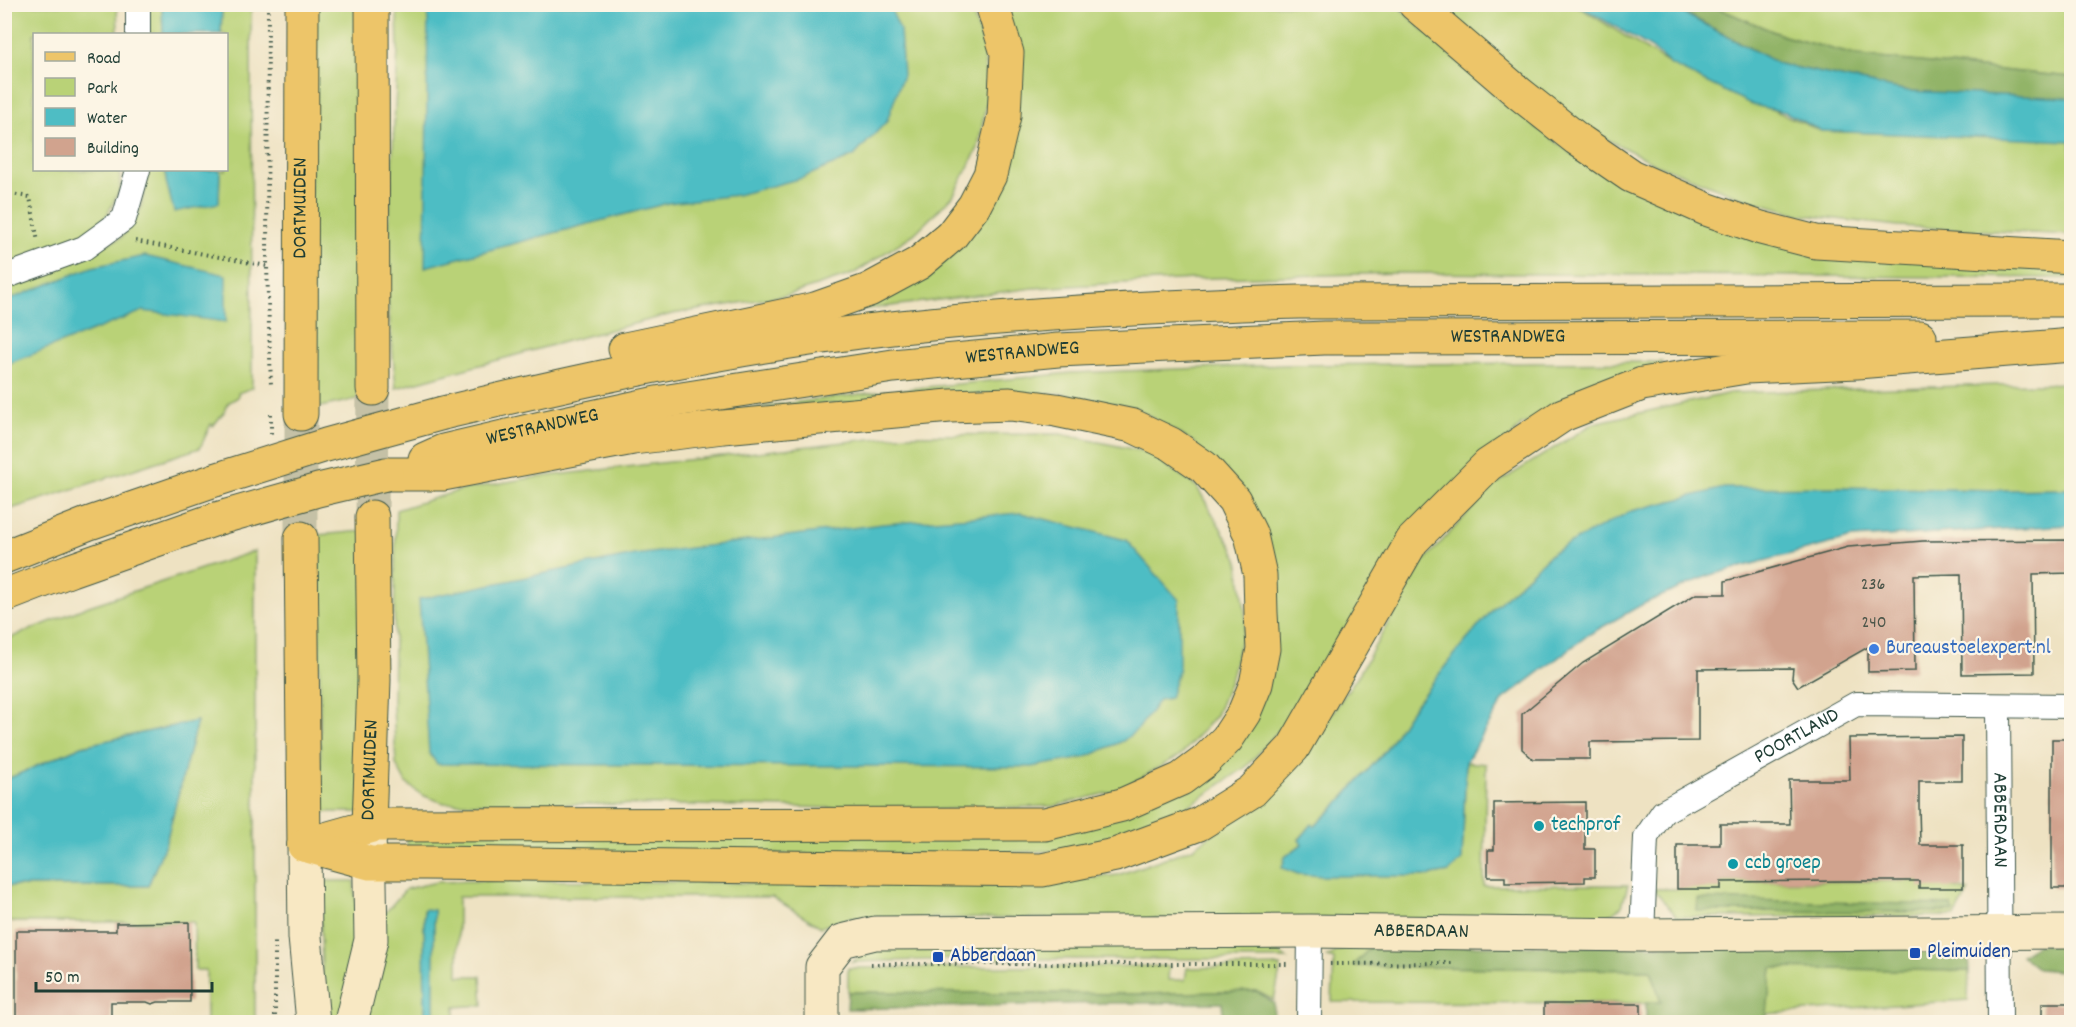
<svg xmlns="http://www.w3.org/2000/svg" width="2076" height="1027" viewBox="0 0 2076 1027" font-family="Dekko,sans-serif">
  <rect width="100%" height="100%" fill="#fcf5e5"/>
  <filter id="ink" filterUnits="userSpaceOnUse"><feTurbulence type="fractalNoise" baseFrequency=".0167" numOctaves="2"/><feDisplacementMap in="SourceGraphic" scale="12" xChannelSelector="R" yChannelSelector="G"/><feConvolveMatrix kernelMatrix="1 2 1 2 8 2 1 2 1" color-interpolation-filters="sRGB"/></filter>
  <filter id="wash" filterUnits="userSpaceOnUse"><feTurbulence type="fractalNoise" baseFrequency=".008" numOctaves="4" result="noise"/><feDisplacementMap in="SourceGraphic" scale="24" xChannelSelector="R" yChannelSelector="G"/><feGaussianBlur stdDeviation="1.35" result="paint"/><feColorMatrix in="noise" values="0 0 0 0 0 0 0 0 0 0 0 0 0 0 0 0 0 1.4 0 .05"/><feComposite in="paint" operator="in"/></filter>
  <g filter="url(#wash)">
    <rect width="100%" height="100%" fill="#eee2c2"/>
    <!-- green -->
    <path fill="#b9d277" stroke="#6c8856" stroke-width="1.5" d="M1005,4L1396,5L1505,104L1585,163L1733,229L2072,267L2071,278L1397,273L1212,278L1033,288L836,313L976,222Z
      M5,5H117L118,34H34V170H120V189L106,217L81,237L5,265Z
      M148,5H162L163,34H148Z
      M222,5H251L252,388L238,393V397L228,403L224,412L213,426L211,424L200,448L5,511V284L60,263L121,238L140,211L149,170H165L166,181L219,203L220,170H226V34H221Z
      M309,5H361L362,398L311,409Z
      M397,5H970L984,48L987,99L978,148L953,196L914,234L853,274L788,295L672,314L567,341L396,388L386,281L398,50Z
      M1436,5H1576L1671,65L1821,131L2071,139V235L1898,226L1802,215L1734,195L1656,164L1575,123Z
      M1710,5H2071V77L1858,56L1784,36Z
      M1662,362L1661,369L1521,425L1342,637L1288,720L1246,767L1181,811L1136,835L1054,851L947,854H408L406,831L1021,834L1218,760L1277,600L1195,443L1134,407L1059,393H999L735,410L885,391L1072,373L1284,365Z
      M2071,383V489L2003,490L1553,552L1495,607L1450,660L1407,716L1386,750L1336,806L1315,826L1312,825L1299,839L1302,844L1285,857L1298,874L1427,876L1449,872L1462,860L1466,762L1486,764L1484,886L1628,885L1622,906L1601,920L851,918L821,927L772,897H458V976H481L483,1005L455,1007V1022H434V910H424L425,1022H360L384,914L406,889L437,882L514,880L1023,886L1118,875L1193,848L1238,815L1306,751L1359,674L1423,562L1493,486L1594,423L1731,393Z
      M1060,434L1147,452L1197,487L1238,558L1246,620L1230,681L1216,715L1181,755L1119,790L1054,806L928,810L693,805L444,803L422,795L406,783L396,764L393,706L396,510L461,490L530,478L906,435Z
      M364,531L361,812H321L318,535Z
      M255,551V1022H206V970H195L194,922H5V886H148L166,842L197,721L82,746L5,780V640L89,606Z
      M320,881H354L360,948L343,1022H323Z
      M1919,881L1969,891L1955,916L1677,917L1654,889H1677L1721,882Z
      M876,946H1272L1287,959H963L852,962Z
      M1347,946H1372L1353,966L1651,970L1662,1003L1332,1002L1334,959L1327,957Z
      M1169,966L1168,980H1185L1187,968L1281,966L1274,1000L1256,991L1145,994L848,992V968Z
      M1772,968L1969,971L1968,1000L1765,1014Z"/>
    <!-- forest -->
    <path fill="#92b468" stroke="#58784e" stroke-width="1.5" d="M1670,5H1710L1784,36L1858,56L2071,77V100L1908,91L1779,64Z
      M1698,899L1951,905L1954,912L1697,911Z
      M2071,944V972L2038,969L2021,955L2037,945Z
      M1967,945L1969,971L1772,968L1766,1022H1646V1002H1661L1651,970L1352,966L1372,946Z
      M1256,991L1274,1003L1273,1022H1224L1222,1003H1112L847,1009L848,992L1145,994Z"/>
    <!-- water -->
    <path fill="#4ebdc4" stroke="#367d7c" stroke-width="1.5" d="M162,5H222L221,34H163Z
      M428,5H889L900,30L903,75L887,121L854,156L802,178L737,195L668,203L425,267Z
      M1578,5H1668L1779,64L1908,91L2071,98V141L1821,131L1785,112L1753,105L1671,65L1652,48Z
      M165,170H220L219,203L174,212L166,181Z
      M145,256L226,275V322L143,311L5,365V301L92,267Z
      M1840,487L2003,490L2071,489V525L1852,538L1710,575L1643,604L1588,635L1504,699L1466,762L1462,860L1449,872L1427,876H1321L1298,874L1282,868L1285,857L1302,844L1299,840L1312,824L1315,826L1336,806L1386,750L1407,716L1450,660L1495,607L1553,552L1631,511L1724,488Z
      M1021,513L1126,540L1179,600V668L1170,698L1159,700L1139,728L1123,741L1084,758L1031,767L437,764L429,753L419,599L634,555L883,524Z
      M197,721L166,842L148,886H5V780L82,746Z
      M424,909L434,910V1022H425Z"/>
    <g id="blocks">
      <!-- building -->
      <path fill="#d1a38e" d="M2072,540V573L2033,574L2034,673L1962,674L1961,574L1914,575L1915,671L1868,672V647L1798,687L1792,678L1793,668L1698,669V741L1590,742V759H1533L1522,749V714L1583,663L1696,594H1725V581L1848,547L1923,541Z
        M1962,737V781H1919V807L1920,845H1963V888H1919V881H1850L1721,882V889H1677V845H1720V824H1790L1789,780H1850L1849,738Z
        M2052,739H2072V888H2052Z
        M1585,802V849H1595V877H1585V882L1505,883V877H1488V850H1494V803Z
        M189,922L190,1002H158L152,1004L147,1002H111V1023H16V931H116V923Z
        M2042,1003H2072V1023H2042Z
        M1544,1004H1641V1023H1544Z"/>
    </g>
  </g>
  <g filter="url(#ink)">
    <use href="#blocks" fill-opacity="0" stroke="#3e5649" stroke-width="1.5"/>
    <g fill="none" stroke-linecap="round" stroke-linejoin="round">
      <!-- primary-tunnel -->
      <path stroke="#c5c1a6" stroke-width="33" stroke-dasharray="33 16" stroke-linecap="butt" d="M372,517L373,389
        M301,538V414"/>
      <!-- minor casing -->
      <g stroke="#3e5649" stroke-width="26">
        <g id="minor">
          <path d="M138,4V34"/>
          <path d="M4,277L84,248L124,219L138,170"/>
          <path id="s1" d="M1998,706L2000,1022"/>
          <path id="s2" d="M1642,935L1646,837L1663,812L1856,704L2072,706"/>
          <path d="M1309,1022L1310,931"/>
        </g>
      </g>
      <!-- secondary casing -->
      <g stroke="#3e5649" stroke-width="35">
        <g id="secondary">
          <path d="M304,845L305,937L313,1022"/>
          <path d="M351,1022L371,940L369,826"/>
          <path id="s3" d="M822,1022V967L842,941L875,933L1310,931L1642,935L2072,932"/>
        </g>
      </g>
      <!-- primary casing -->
      <g stroke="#3e5649" stroke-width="35">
        <g id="primary">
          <path d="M372,4L373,389"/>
          <path id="s4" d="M301,414L302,4"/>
          <path d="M301,538L304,845"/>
          <path id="s5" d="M369,826L374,680L372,517"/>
        </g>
      </g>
      <!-- motorway casing -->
      <g stroke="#3e5649" stroke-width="35">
        <g id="motorway">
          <path d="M1415,4L1520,94L1577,139L1631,176L1706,209L1761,228L1816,242L2072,257"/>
          <path d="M625,349L815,309L869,290L919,263L951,236L974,206L990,175L1004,116L1007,53L992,4"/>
          <path d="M443,413C594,377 747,344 901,327C1033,313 1166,306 1299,302L2072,300"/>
          <path id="s6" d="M425,459L443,451L541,428L656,403L893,366L1058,350L1324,338L1920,337"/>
          <path d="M4,557L87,524L215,480"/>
          <path d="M4,596L71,570L216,519"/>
          <path d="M304,845L375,825L1045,824L1122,805L1181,779L1204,762L1227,739L1244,713L1256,684L1263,649L1261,613L1260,575L1251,535L1234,500L1204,467L1171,444L1133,426L1056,410L1010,404L950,406L723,427L633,438L443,474H386"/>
          <path d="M304,845L370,863H425L1042,870L1115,855L1199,824L1252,791L1293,748L1412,541L1488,465L1563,415L1642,384L1746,367L1857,362L2072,345"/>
        </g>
      </g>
      <!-- path -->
      <path stroke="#3e5649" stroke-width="4" stroke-dasharray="1.5 4.5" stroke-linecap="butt" d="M268,4L267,266L271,386
        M4,193L30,197L38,242
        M135,241L267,266
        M271,414V434
        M871,964H1287
        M1330,964L1452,963
        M275,1022V939"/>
      <!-- minor -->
      <use href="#minor" stroke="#fff" stroke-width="24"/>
      <!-- secondary -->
      <use href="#secondary" stroke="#f8e8c3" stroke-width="33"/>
      <!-- primary -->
      <use href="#primary" stroke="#edc569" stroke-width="33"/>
      <!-- motorway -->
      <use href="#motorway" stroke="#edc569" stroke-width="33"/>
      <!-- motorway-bridge casing -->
      <g stroke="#3e5649" stroke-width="35" stroke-linecap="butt">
        <path id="motorway-bridge" d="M215,480L326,445L443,413
          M216,519L318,490L386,474"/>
      </g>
      <!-- motorway-bridge -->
      <use href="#motorway-bridge" stroke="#edc569" stroke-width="33"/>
    </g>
  </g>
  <!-- markers -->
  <circle fill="#3f7fe0" stroke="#fcf5e5" stroke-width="2" cx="1874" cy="649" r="6"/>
  <g fill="#0f9aa8" stroke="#fcf5e5" stroke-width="2">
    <circle cx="1539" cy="826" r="6"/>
    <circle cx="1733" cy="864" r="6"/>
  </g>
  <g fill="#1a4fb4" stroke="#fcf5e5" stroke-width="2">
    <rect x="1909" y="947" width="12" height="12" rx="3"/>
    <rect x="932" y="951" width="12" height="12" rx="3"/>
  </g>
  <g text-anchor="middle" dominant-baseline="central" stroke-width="4.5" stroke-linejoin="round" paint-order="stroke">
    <!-- number labels -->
    <g font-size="18" fill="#4c564a">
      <text x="1873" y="585">236</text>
      <text x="1874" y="623">240</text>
    </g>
    <!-- street labels -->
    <g font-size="21" fill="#1f3d34" stroke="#fcf5e5">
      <text stroke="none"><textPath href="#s4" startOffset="206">DORTMUIDEN</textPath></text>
      <text stroke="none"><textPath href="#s6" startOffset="1094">WESTRANDWEG</textPath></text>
      <text stroke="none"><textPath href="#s6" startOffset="608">WESTRANDWEG</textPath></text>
      <text stroke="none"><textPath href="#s6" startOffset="122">WESTRANDWEG</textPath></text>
      <text stroke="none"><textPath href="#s2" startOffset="282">POORTLAND</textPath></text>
      <text stroke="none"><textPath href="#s5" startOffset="56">DORTMUIDEN</textPath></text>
      <text stroke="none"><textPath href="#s1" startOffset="114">ABBERDAAN</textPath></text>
      <text stroke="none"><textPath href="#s3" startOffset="668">ABBERDAAN</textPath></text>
    </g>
    <!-- shop labels -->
    <g font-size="21" fill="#366cbe" stroke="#fcf5e5" text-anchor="start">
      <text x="1886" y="649">Bureaustoelexpert.nl</text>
    </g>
    <!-- culture labels -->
    <g font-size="21" fill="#0d838f" stroke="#fcf5e5" text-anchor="start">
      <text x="1551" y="826">techprof</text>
      <text x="1745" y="864">ccb groep</text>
    </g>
    <!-- transit labels -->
    <g font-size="21" fill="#164399" stroke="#fcf5e5" text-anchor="start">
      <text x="1927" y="953">Pleimuiden</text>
      <text x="950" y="957">Abberdaan</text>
    </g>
  </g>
  <!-- margin -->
  <rect width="2076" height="1027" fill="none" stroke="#fcf5e5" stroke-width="24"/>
  <!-- legend -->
  <rect x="33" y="33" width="195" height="138" fill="#fcf5e5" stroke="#a4ab9e" stroke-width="1.5"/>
  <rect x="45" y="52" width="30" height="9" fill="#edc569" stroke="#a4ab9e" stroke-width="1.5"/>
  <text x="87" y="63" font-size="18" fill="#1f3d34">Road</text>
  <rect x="45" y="78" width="30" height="18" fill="#b9d277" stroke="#a4ab9e" stroke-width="1.5"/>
  <text x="87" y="93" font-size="18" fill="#1f3d34">Park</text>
  <rect x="45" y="108" width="30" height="18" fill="#4ebdc4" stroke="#a4ab9e" stroke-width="1.5"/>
  <text x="87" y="123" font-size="18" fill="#1f3d34">Water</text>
  <rect x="45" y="138" width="30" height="18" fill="#d1a38e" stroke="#a4ab9e" stroke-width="1.5"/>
  <text x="87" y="153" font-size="18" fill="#1f3d34">Building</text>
  <!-- scale -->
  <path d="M36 982v9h176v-9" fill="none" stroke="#1f3d34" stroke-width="3"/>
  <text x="45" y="982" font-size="18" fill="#1f3d34" stroke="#fcf5e5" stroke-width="4.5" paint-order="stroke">50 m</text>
</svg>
